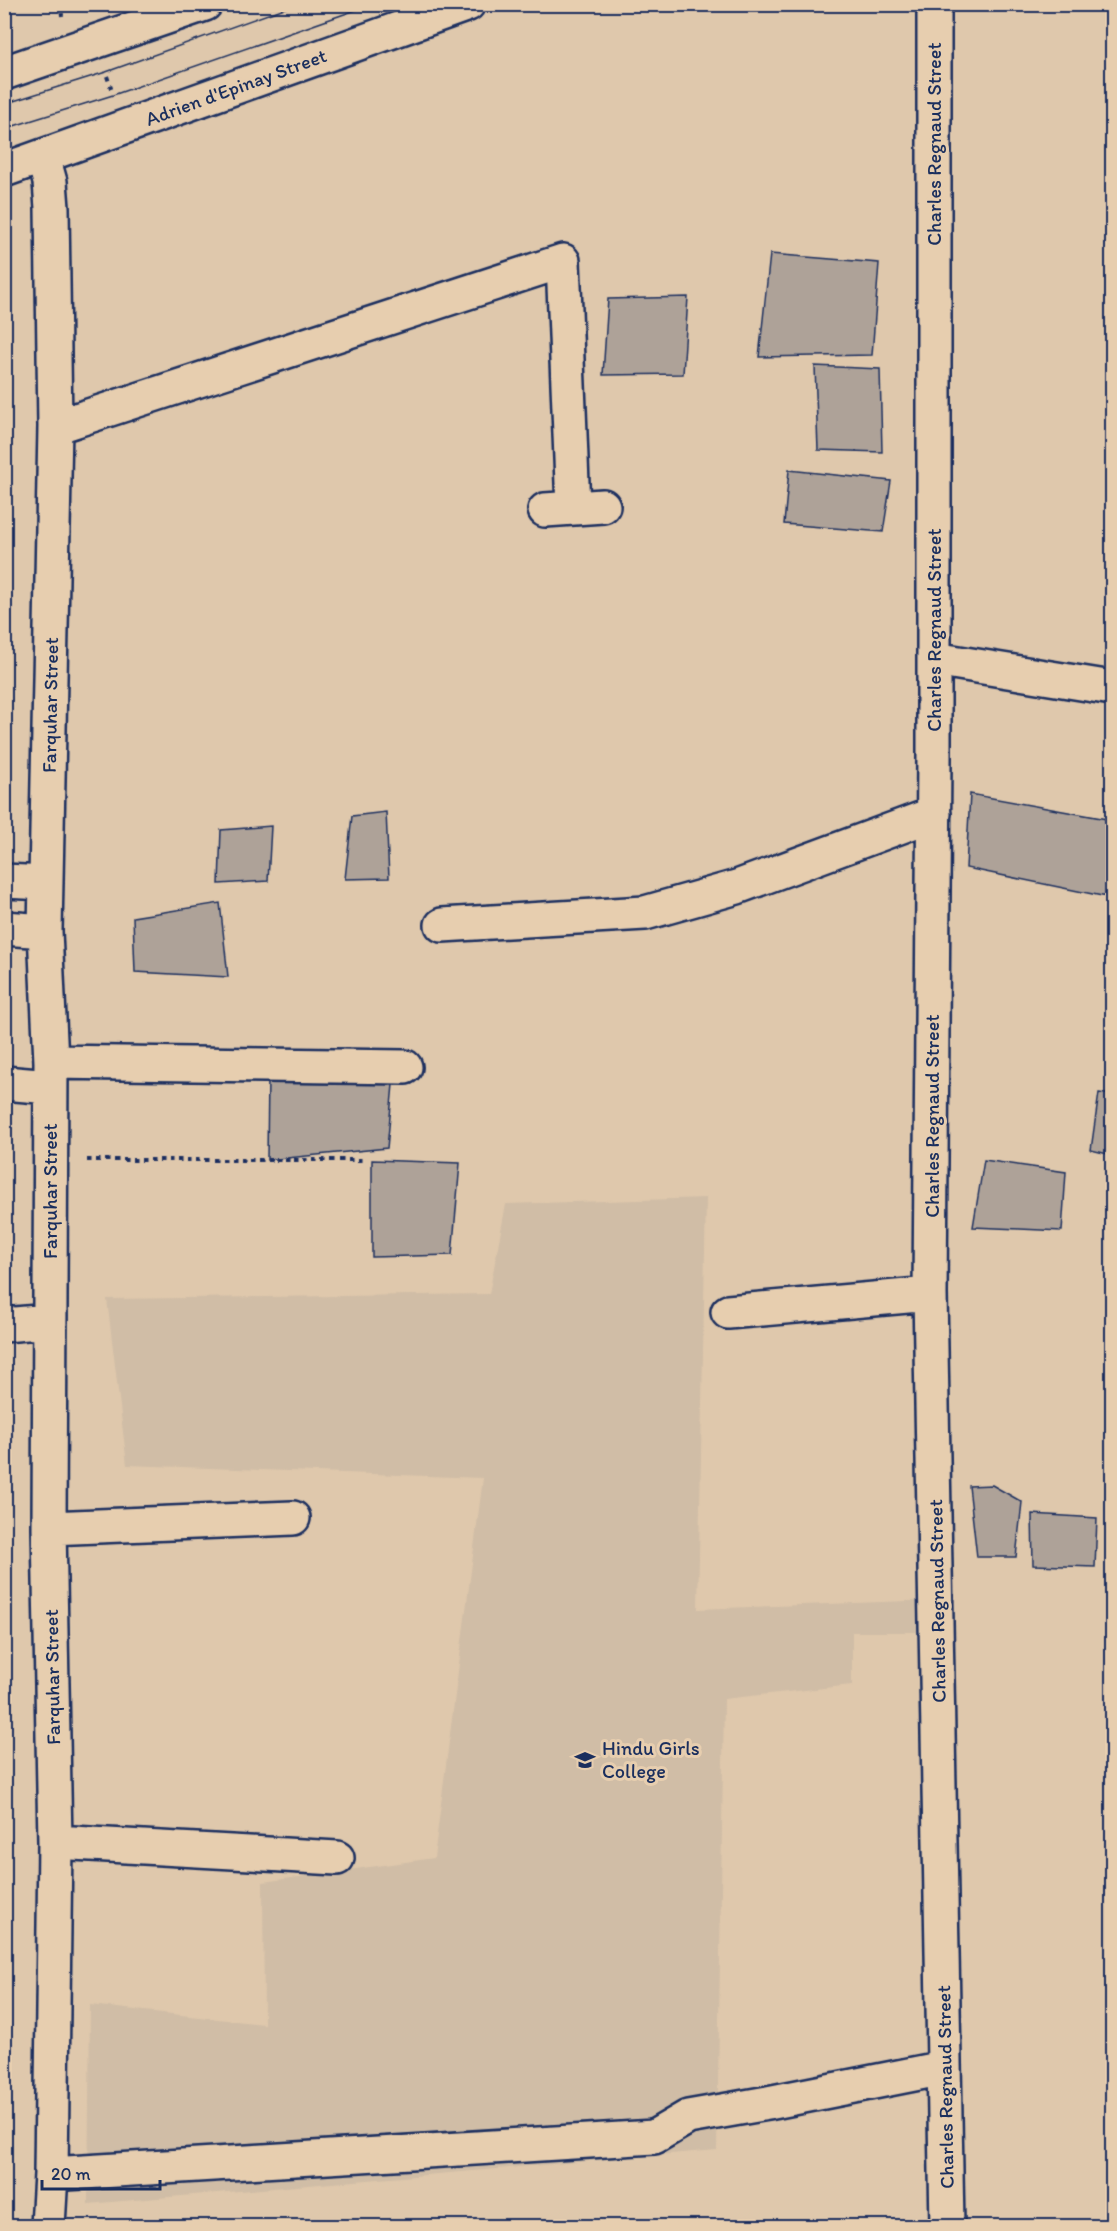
<svg xmlns="http://www.w3.org/2000/svg" width="1117" height="2231" viewBox="0 0 1117 2231" font-family="Itim,sans-serif">
  <rect width="100%" height="100%" fill="#dfc8ac"/>
  <filter id="ink" filterUnits="userSpaceOnUse"><feTurbulence type="fractalNoise" baseFrequency=".0167" numOctaves="2"/><feDisplacementMap in="SourceGraphic" scale="12" xChannelSelector="R" yChannelSelector="G"/><feConvolveMatrix kernelMatrix="1 2 1 2 8 2 1 2 1" color-interpolation-filters="sRGB"/></filter>
  <g filter="url(#ink)">
    <!-- built -->
    <path fill="#d0bda6" d="M706,1198L698,1609L935,1600V1632H852V1685L724,1699L717,2150L88,2204L90,2005L264,2024L263,1882L434,1858L483,1478L127,1465L107,1299L489,1294L506,1204Z"/>
    <!-- building -->
    <path fill="#aea298" stroke="#1b2f5e" stroke-width="1.5" d="M770,254L879,263L872,355L759,357Z
      M688,297L683,374L603,375L608,299Z
      M815,366L880,369L882,452L818,450Z
      M789,470L891,481L883,532L784,524Z
      M970,794L1112,820V898L966,868Z
      M386,812L389,878L345,879L352,816Z
      M271,826L268,881L219,884L221,830Z
      M220,903L228,977L135,972L133,917Z
      M394,1074L387,1148L267,1160L268,1077Z
      M1099,1093L1112,1095V1155L1091,1150Z
      M372,1160L460,1163L452,1255L372,1257Z
      M984,1160L1066,1172L1062,1231L973,1227Z
      M992,1485L1022,1502L1016,1557H977L969,1486Z
      M1032,1514L1097,1518L1095,1567L1033,1565Z"/>
    <g fill="none" stroke-linecap="round" stroke-linejoin="round">
      <!-- minor casing -->
      <g stroke="#1b2f5e" stroke-width="38">
        <path id="minor" d="M934,4V757L930,1294L947,2226
          M4,73L205,4
          M43,157L50,182L52,208L55,427L45,931L51,1062L49,1528L55,1842L51,2174L48,2226
          M4,170L468,4
          M55,427L563,261L573,508
          M545,510L603,506
          M934,659L1112,688
          M4,881L46,883
          M442,925L645,913L737,887L934,814
          M4,928L45,931
          M51,1062L405,1067
          M4,1083L50,1087
          M728,1312L930,1294
          M4,1325L49,1321
          M49,1528L293,1518
          M55,1842L337,1858
          M51,2174L654,2137L688,2117L768,2103L944,2068"/>
      </g>
      <!-- path -->
      <path stroke="#1b2f5e" stroke-width="4" stroke-dasharray="4.5 4.5" stroke-linecap="butt" d="M61,4L62,16
        M107,76L112,91
        M87,1160H364"/>
      <!-- minor -->
      <use href="#minor" stroke="#e7ceaf" stroke-width="33"/>
      <!-- tram -->
      <path stroke="#1b2f5e" stroke-width="1.5" d="M4,104L106,72L296,4
        M4,129L113,95L373,4"/>
    </g>
  </g>
  <!-- icons -->
  <defs>
    <g id="school-bare" transform="scale(1.62)"><path d="M0-5L7-2L0 1L-7-2ZM-4 1L0 2.5L4 1V4Q0 6-4 4Z" fill="#1b2f5e" stroke="#e7ceaf" stroke-width="2.5" paint-order="stroke"/></g>
  </defs>
  <g fill-rule="evenodd">
    <use href="#school-bare" x="585" y="1760"/>
  </g>
  <g text-anchor="middle" dominant-baseline="central" stroke-width="6" stroke-linejoin="round" paint-order="stroke">
    <!-- street labels -->
    <g font-size="20" fill="#1b2f5e" stroke="#e7ceaf">
      <text transform="translate(236 87) rotate(-20)">Adrien d'Epinay Street</text>
      <text transform="translate(934 144) rotate(-90)">Charles Regnaud Street</text>
      <text transform="translate(934 630) rotate(-90)">Charles Regnaud Street</text>
      <text transform="translate(50 705) rotate(-89)">Farquhar Street</text>
      <text transform="translate(932 1116) rotate(-90)">Charles Regnaud Street</text>
      <text transform="translate(50 1191) rotate(-90)">Farquhar Street</text>
      <text transform="translate(937 1601) rotate(-91)">Charles Regnaud Street</text>
      <text transform="translate(52 1677) rotate(-91)">Farquhar Street</text>
      <text transform="translate(945 2087) rotate(-91)">Charles Regnaud Street</text>
    </g>
    <!-- poi labels -->
    <g font-size="20" fill="#1b2f5e" stroke="#e7ceaf" text-anchor="start">
      <text x="602" y="1748">Hindu Girls<tspan x="602" dy="23">College</tspan></text>
    </g>
  </g>
  <!-- margin -->
  <rect width="1117" height="2231" fill="none" stroke="#e7ceaf" stroke-width="24"/>
  <rect x="12" y="12" width="1093" height="2207" fill="none" stroke="#1b2f5e" stroke-width="2" filter="url(#ink)"/>
  <!-- scale -->
  <path d="M42 2180v9h118v-9" fill="none" stroke="#1b2f5e" stroke-width="3"/>
  <text x="51" y="2180" font-size="18" fill="#1b2f5e" stroke="#e7ceaf" stroke-width="4.5" paint-order="stroke">20 m</text>
</svg>
